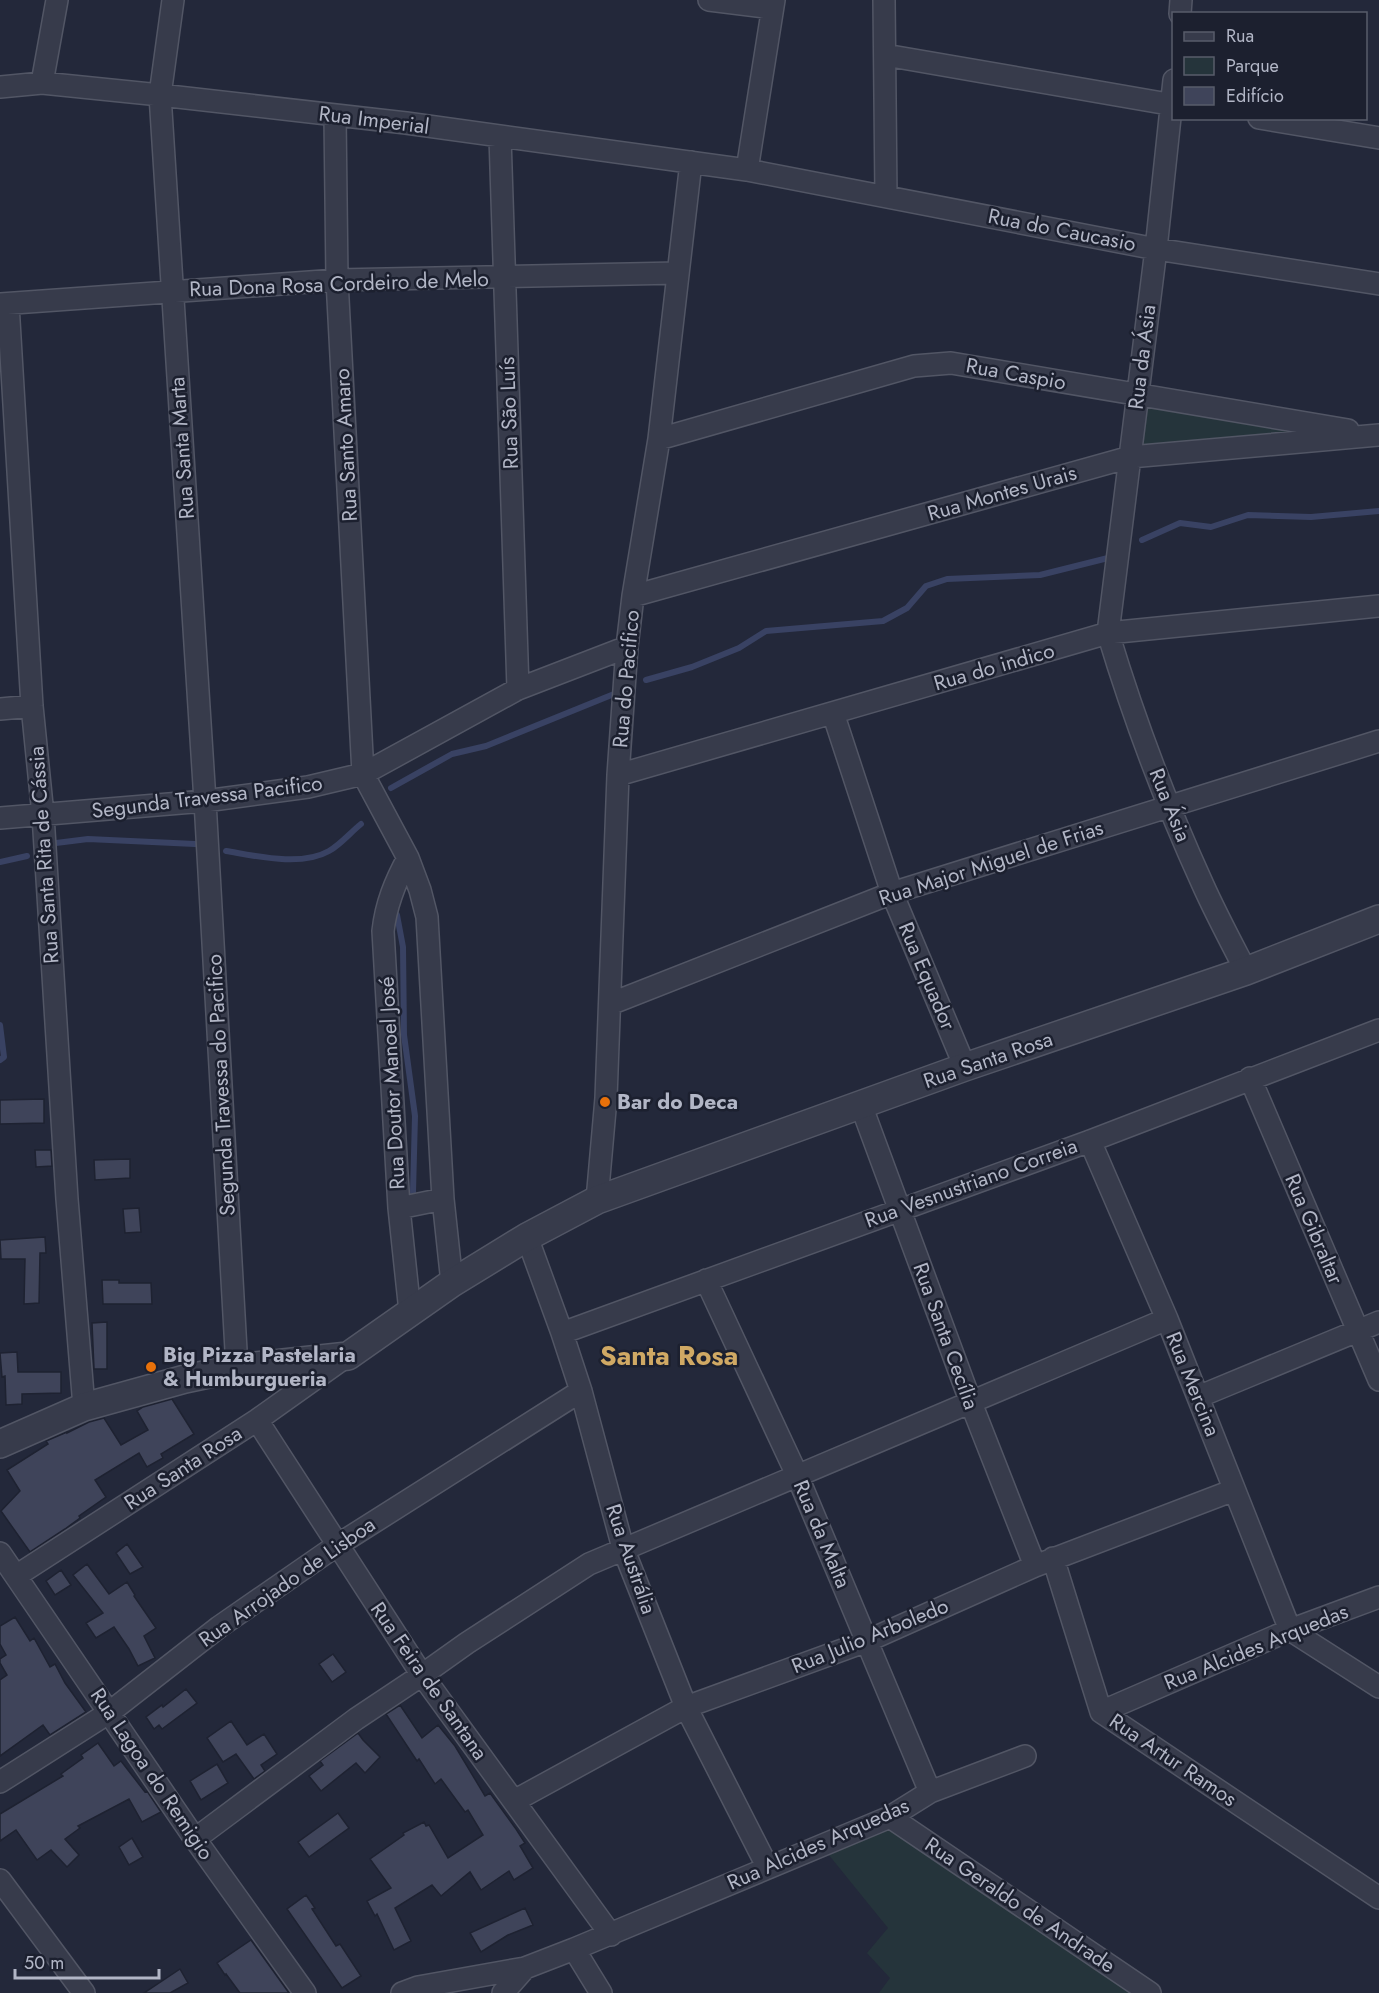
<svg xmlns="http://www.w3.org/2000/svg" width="1379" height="1993" viewBox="0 0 1379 1993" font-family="Jost,sans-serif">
  <rect width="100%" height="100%" fill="#23283a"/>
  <!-- green -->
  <path fill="#25343b" d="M1145,405L1331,433L1142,447Z
    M889,1821L1135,1993H879L890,1978L867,1953L888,1928L824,1849Z"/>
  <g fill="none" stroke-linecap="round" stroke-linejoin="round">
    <!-- stream -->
    <path stroke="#394263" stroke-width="6" d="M1142,540L1180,523L1211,527L1248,515L1311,517L1379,511
      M646,680L692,667L739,648L766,631L883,621L907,608L926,586L947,579L1040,575L1112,557
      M391,788L452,754L486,746L614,694
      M56,843L88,839L195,844
      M226,851C256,856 301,867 329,851C340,845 351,832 361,824
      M0,862L27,856
      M397,915L403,947L404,1035L415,1116L413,1192
      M0,1025L4,1057L0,1060"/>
  </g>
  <!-- building -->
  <path fill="#3f445a" stroke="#1e2231" stroke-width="1.5" d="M44,1099V1123L0,1124V1100Z
    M35,1150H51L52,1166L36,1167Z
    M130,1159V1178L95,1180L94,1160Z
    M139,1208L141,1232L125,1233L123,1209Z
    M45,1237L46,1253H40L39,1303L24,1304L25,1259H1L0,1240Z
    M102,1280H119V1283H151L152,1304H103Z
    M107,1322V1369H94L92,1323Z
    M17,1352L18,1372H61V1393L22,1394V1404L6,1405L5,1376L2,1377L0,1353Z
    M172,1399L194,1434L161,1454L163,1458L147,1467L139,1453L95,1480L106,1497L79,1516L80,1518L65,1529L30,1552L1,1511L20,1491L7,1470L48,1444L46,1441L67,1432V1433L89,1422L104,1418L121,1445L148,1430L137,1411L143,1407Z
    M127,1544L143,1567L130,1574L116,1553Z
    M87,1564L109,1594L127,1582L135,1595L134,1596L156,1628L144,1636L155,1658L138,1666L129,1649L114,1627L96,1638L86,1623L103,1613L73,1575Z
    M61,1570L71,1585L55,1595L46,1581Z
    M15,1617L30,1641L34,1638L50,1667L55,1664L65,1683L86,1712L50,1735L43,1725L0,1756V1680L7,1675L0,1663V1659L6,1655L0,1644V1626Z
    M333,1654L346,1672L332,1682L319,1664Z
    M186,1689L197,1703L162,1729L159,1725L154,1729L146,1717L162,1705L163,1707Z
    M400,1705L422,1738L438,1725L455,1746L485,1796L490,1793L516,1829L525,1843L520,1846L533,1868L514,1880L509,1871L481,1890L470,1872L441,1896L432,1885L395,1908L411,1941L394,1950L377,1914L375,1916L367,1901L391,1888L370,1859L404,1835L403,1833L424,1822L426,1826L429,1825L448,1858L483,1835L468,1810L465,1812L441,1779L435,1784L419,1759L417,1761L386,1714Z
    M231,1721L247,1745L264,1734L277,1754L261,1765L265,1771L254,1779L236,1754L223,1762L207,1738Z
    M358,1733L363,1740L380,1757L365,1773L356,1763L321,1791L309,1776L323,1765L320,1761Z
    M98,1743L114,1766L121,1761L145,1792L147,1791L161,1812L142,1822L129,1799L78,1826L80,1828L65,1839L79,1855L67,1867L51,1850L37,1860L16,1830L0,1841V1814L63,1776L61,1774L83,1758L81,1755Z
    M217,1764L228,1783L201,1800L190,1781Z
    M338,1813L349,1828L309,1857L298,1842Z
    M132,1838L143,1857L129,1865L119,1847Z
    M306,1895L315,1908L312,1909L336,1946L340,1944L361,1976L342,1988L287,1909Z
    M525,1908L533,1925L508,1935L481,1952L470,1933Z
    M251,1940L289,1993H240L226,1974L225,1975L217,1963Z
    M180,1969L188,1983L170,1993H144Z"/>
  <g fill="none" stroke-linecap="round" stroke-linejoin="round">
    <!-- minor casing -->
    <g stroke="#525665" stroke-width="24">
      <path id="minor" d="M173,0L160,95L205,801L237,1368
        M709,0L772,8
        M884,0L886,196
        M1180,14L1181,0
        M885,55L1174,105
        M1174,80L1156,249L1108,633C1134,719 1166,804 1203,885C1216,914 1231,942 1246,971
        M42,83L57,0
        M0,87L42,83L160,95L406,123L747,170L1156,249L1379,284
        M335,116L337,280L363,774L408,858L420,890L427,917L443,1199L452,1283
        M1259,118L1379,138
        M500,137L518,689
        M747,170L774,0
        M0,304L337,280L678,273
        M8,304L32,706L43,815L67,1199L84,1407
        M659,439L914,366L951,363L1348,430
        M633,596L1130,457L1379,435
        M0,709L32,706
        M833,713L892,893L965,1067
        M618,775L1108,633L1379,606
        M0,818L205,801L308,787L363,774L518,689L627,647
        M408,858C395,882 386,904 383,931L399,1208L410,1312
        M610,1004L892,893L1379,741
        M1250,1078L1379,1380
        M861,1105L971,1403L1035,1566
        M1090,1141L1167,1319L1290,1630L1379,1687
        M597,1200L606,1098L618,775L627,647L633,596L659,439L691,162
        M399,1208L443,1199
        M527,1237L562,1333L581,1391L623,1548L686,1707L768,1868
        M706,1280L797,1475L930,1792
        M562,1333L1090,1141L1379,1030
        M1198,1397L1379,1322
        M257,1420L422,1675L611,1935
        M0,1553L195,1839L305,1993
        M1053,1558L1101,1712L1379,1898
        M16,1576L257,1420L347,1356
        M1101,1712L1290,1630L1379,1597
        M0,1782L110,1712L219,1627L336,1546L581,1391
        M514,1801L686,1707L867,1641L1035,1566L1234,1490
        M890,1817L1150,1993
        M195,1839L356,1719L422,1675L467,1643L589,1564L1167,1319
        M0,1880L84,1993
        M574,1949L601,1993
        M402,1993L418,1987L525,1968L574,1949L890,1817L930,1792L1025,1756
        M503,1993L525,1968"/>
    </g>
    <!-- tertiary casing -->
    <g stroke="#525665" stroke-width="30">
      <path id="tertiary" d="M0,1444L84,1407L185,1379L237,1368L348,1356L452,1283L527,1237L597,1200L965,1067L1246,971L1379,919"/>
    </g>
    <!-- minor -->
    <use href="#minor" stroke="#373b4b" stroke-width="21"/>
    <!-- tertiary -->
    <use href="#tertiary" stroke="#373b4b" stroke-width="27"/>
  </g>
  <!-- markers -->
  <g fill="#e8710a" stroke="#1c202f" stroke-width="2">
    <circle cx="605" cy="1102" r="6"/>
    <circle cx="151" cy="1367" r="6"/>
  </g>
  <g text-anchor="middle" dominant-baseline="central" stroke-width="5" stroke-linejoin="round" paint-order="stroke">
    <!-- street labels -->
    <g font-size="21" fill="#b2b6c6" stroke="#1c202f">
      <text transform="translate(374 120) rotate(7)">Rua Imperial</text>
      <text transform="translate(1062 230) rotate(11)">Rua do Caucasio</text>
      <text transform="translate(339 284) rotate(-2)">Rua Dona Rosa Cordeiro de Melo</text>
      <text transform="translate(1142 357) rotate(-83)">Rua da Ásia</text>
      <text transform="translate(1016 374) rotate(10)">Rua Caspio</text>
      <text transform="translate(509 413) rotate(-92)">Rua São Luís</text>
      <text transform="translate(346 445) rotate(-93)">Rua Santo Amaro</text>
      <text transform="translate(182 448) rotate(-94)">Rua Santa Marta</text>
      <text transform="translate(1002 493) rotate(-16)">Rua Montes Urais</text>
      <text transform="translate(994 667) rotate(-16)">Rua do indico</text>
      <text transform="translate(626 679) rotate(-85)">Rua do Pacifico</text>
      <text transform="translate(207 797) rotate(-7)">Segunda Travessa Pacifico</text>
      <text transform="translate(1170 805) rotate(68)">Rua Ásia</text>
      <text transform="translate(44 855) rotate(-94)">Rua Santa Rita de Cássia</text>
      <text transform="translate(991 863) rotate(-18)">Rua Major Miguel de Frias</text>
      <text transform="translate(927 976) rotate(67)">Rua Equador</text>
      <text transform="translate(988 1060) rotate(-19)">Rua Santa Rosa</text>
      <text transform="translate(392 1083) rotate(-93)">Rua Doutor Manoel José</text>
      <text transform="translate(221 1085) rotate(-93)">Segunda Travessa do Pacifico</text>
      <text transform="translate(971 1183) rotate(-20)">Rua Vesnustriano Correia</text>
      <text transform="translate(1314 1229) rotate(67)">Rua Gibraltar</text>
      <text transform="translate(946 1336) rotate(70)">Rua Santa Cecília</text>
      <text transform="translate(1193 1384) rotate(68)">Rua Mercina</text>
      <text transform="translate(183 1468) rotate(-33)">Rua Santa Rosa</text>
      <text transform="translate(822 1534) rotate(67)">Rua da Malta</text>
      <text transform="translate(631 1559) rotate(71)">Rua Austrália</text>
      <text transform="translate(287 1582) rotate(-35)">Rua Arrojado de Lisboa</text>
      <text transform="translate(870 1636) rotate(-22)">Rua Julio Arboledo</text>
      <text transform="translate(1256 1647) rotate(-22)">Rua Alcides Arquedas</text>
      <text transform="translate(429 1681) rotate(55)">Rua Feira de Santana</text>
      <text transform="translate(1173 1760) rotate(34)">Rua Artur Ramos</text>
      <text transform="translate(152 1774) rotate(56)">Rua Lagoa do Remigio</text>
      <text transform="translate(818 1844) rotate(-24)">Rua Alcides Arquedas</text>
      <text transform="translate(1020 1905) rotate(34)">Rua Geraldo de Andrade</text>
    </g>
    <!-- poi labels -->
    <g font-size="21" font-weight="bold" fill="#b2b6c6" stroke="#1c202f" text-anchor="start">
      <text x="617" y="1102">Bar do Deca</text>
      <text x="163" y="1355">Big Pizza Pastelaria<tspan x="163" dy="24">&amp; Humburgueria</tspan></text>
    </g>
    <!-- district labels -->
    <g font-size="27" font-weight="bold" fill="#d0a964" stroke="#1c202f">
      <text x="669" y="1355">Santa Rosa</text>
    </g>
  </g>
  <!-- legend -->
  <rect x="1172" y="12" width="195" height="108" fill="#1c202f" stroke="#585c6b" stroke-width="1.5"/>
  <rect x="1184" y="32" width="30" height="9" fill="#373b4b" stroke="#585c6b" stroke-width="1.5"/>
  <text x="1226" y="42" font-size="18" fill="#b2b6c6">Rua</text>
  <rect x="1184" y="57" width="30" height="18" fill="#25343b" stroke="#585c6b" stroke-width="1.5"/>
  <text x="1226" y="72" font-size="18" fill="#b2b6c6">Parque</text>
  <rect x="1184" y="87" width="30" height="18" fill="#3f445a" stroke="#585c6b" stroke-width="1.5"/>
  <text x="1226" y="102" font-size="18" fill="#b2b6c6">Edifício</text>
  <!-- scale -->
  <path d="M15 1969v9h144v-9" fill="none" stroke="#b2b6c6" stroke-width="3"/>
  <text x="24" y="1969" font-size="18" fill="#b2b6c6" stroke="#1c202f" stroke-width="4.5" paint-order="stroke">50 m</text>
</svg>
